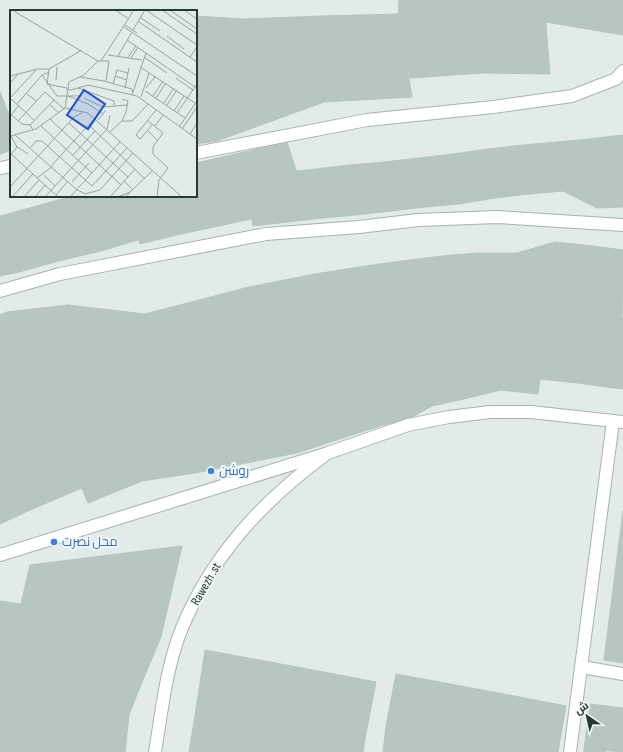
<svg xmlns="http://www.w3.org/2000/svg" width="623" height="752" viewBox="0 0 623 752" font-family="'Sofia Sans Condensed',Cairo,sans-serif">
  <rect width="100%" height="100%" fill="#e2ebe8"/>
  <!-- building -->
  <path fill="#b8c6c1" stroke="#b5c5be" d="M399,0H477L482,73L410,78L398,14Z
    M477,0H544L550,74L482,73Z
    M544,0H623V35L546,22Z
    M398,14L412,97L324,102L322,16Z
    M196,16L244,19L238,59L217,141L196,144Z
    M322,16L324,102L217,141L238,59L244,19Z
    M0,92L11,120V150L0,154Z
    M623,135V207L597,208L589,139Z
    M589,139L597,208L563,191L557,142Z
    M287,142L310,213L269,215L253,150Z
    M557,142L563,191L529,194L523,145Z
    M523,145L529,194L495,198L488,149Z
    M488,149L495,198L459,204L453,154Z
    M253,150L269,215L228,224L214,159Z
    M453,154L459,204L425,207L419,158Z
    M419,158L425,207L391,211L384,162Z
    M214,159L228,224L181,234L173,196H196V163Z
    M384,162L391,211L356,215L350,165Z
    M350,165L356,215L322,218L316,169Z
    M316,169L322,218L288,222L281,173Z
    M281,173L288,222L253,226L247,178Z
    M72,196H85L101,251L59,261L44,204Z
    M85,196H128L141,239L101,251Z
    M127,196H173L181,234L140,244Z
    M44,204L59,261L19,272L4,215Z
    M4,215L19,272L0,276V216Z
    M555,242L593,246L585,314L548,310Z
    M555,242L547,324L509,320L517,253Z
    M593,246L623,250L622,319L586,314Z
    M477,253L472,317L435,321L442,256Z
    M477,253H517L508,321L472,317Z
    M442,256L435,321L401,333L394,262Z
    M394,262L401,333L371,337L359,267Z
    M359,267L371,337L328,353L315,274Z
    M315,274L328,353L271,372L249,287Z
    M249,287L271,372L160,371L145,314Z
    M68,305L145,314L160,371L106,394Z
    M68,305L106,394L52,417L7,312Z
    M548,310L585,314L578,383L540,379Z
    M7,312L45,401L0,420V315Z
    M586,314L622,319L614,388L578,383Z
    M472,317L468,398L432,406L435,321Z
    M472,317L508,321L501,390L468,398Z
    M622,319H623V389L614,388Z
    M509,320L547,324L538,394L501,390Z
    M435,321L432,406L409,419L401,333Z
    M401,333L409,419L383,425L371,337Z
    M371,337L383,425L355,434L328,353Z
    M328,353L355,434L297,453L271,372Z
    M160,371L195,473L142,481L106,394Z
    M160,371L271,372L297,453L195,473Z
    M106,394L142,481L88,503L52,417Z
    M45,401L82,488L28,511L0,447V420Z
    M0,447L28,511L0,524Z
    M623,511V551L618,550Z
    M182,546L161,637L21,604L30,565Z
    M618,550L623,551V663L604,660Z
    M0,601L21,604L11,652L0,650Z
    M21,604L161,637L140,687L11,652Z
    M0,650L11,652L2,701H0Z
    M205,650L297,667L287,719L197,703Z
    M11,652L140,687L129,715L2,701Z
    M297,667L376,682L366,733L287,719Z
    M396,674L488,691L478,742L386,726Z
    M488,691L566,706L558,752H528L478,742Z
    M0,701H2L0,752Z
    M2,701L129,715L125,752H0Z
    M197,703L287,719L281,752H189Z
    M590,704L623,708V752L584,749Z
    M287,719L366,733L363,752H281Z
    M386,726L478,742L476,752H383Z
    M478,742L528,752H476Z
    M584,749L606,752H584Z"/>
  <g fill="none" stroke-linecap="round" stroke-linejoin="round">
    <!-- minor casing -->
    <g stroke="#a5b3af" stroke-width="14">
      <path id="minor" d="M196,153L367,120L493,107L572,96L616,79L623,71
        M0,168L11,166
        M0,291L60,274L266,234L359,227L418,220L498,217L623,225
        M582,667L623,674
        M155,752C162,711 166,667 182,628C212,555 263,501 325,455
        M570,752L613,421"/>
    </g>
    <!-- tertiary casing -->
    <g stroke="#a5b3af" stroke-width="14">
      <path id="tertiary" d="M0,555L325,454L408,425L449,417L490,412H531L623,422"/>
    </g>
    <!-- minor -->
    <use href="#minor" stroke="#fff" stroke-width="12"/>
    <!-- tertiary -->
    <use href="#tertiary" stroke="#fff" stroke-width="12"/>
  </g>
  <!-- markers -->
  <g fill="#3f7fe0" stroke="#f3f8f6" stroke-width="1.5">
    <circle cx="211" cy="471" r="4"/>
    <circle cx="54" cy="542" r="4"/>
  </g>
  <g text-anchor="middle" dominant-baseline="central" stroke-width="4" stroke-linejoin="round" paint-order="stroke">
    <!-- shop labels -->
    <g font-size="13" fill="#366cbe" stroke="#f3f8f6" text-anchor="start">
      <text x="219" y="471">روشن</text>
      <text x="62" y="542">محل نصرت</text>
    </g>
    <!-- street labels -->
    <g font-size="13" fill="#243b35" stroke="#f3f8f6">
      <text transform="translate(206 584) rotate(-60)">Rawezh .st</text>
    </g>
  </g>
  <!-- overview -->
  <g transform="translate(10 10)">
    <rect width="187" height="187" fill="#e2ebe8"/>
    <path fill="none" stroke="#96a5a0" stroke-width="1" d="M2,0L88,51M105,0L119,9M136,0L187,35M152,0L187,24M160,0L187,19M174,0L187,9M131,8L150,21M129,12L187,52M115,15L127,23M114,17L187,66M123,20L135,0M157,26L174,39M117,30L185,77M98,45L132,50M108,46L122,22M118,47L126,36M134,47L157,63M180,47L187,37M121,48L128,37M91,51H99L96,71M130,57L185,93M32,65L47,86H72M0,66L28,59H39M105,66L117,70M70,67L94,71L122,79L123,85M166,68L183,80M46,70L47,57M0,73L8,64M37,74L39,59L72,40M37,74L57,78M103,74L107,60L118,63M68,78L104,91V95M115,78L119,58M136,78L145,67M56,79L61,80L78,75L127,86L187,129M135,81L175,108M123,82L136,43M16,83L26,91M58,86L78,94L93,104M143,86L153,71M131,87L139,63M0,88L26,60M0,88L25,111M74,88L93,97L117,95M146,88L156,73M154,93L164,78M7,94L32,65L39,62M40,95L49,103M157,95L167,80M55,98L59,72L74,65L88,51H91L124,0M164,101L174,86M167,103L187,74M0,104L12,114L20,115L23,120M1,105L9,95M40,109L111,175M88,110L96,100M137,110L153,123L143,137V144L158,158L149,170L147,187M8,111L35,82L54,99M112,111H122L138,94M59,113L118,167M143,114L130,129L126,125L146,100M20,115L44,90M79,115L135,169M31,116L82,163M145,116L153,105M169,117L187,91M172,119L187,97M138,121L148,131M100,122L112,111L116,102L118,91L112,89M180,124L187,113M5,125L66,179L75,184L90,180L123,143M0,126L26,119L55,98L78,103L172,187M6,136L18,144M21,137L26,131H32L82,176L117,138M1,144L48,187M63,145L85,121M0,146L7,137L1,126M42,155L85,108M34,165L45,176M27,168L43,156M114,171L123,180M62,172L79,153M0,177L64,107L72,103M46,185L58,171M2,187L23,164M14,187L29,170M25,187L35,175M35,187L97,119L100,105M60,187L110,132M100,187L125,159M108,187L120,182M115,187L142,161"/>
    <path fill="#1d4ed8" fill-opacity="0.15" stroke="#1d4ed8" stroke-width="2" d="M74,80L95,94L78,119L57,105Z"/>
    <rect width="187" height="187" fill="none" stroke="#243b35" stroke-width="2"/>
  </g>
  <!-- north arrow -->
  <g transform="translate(587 716) rotate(326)" stroke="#f3f8f6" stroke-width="3" paint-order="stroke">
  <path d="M0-3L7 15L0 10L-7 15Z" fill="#243b35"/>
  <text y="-6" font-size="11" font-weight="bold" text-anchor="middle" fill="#243b35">ش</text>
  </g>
</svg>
